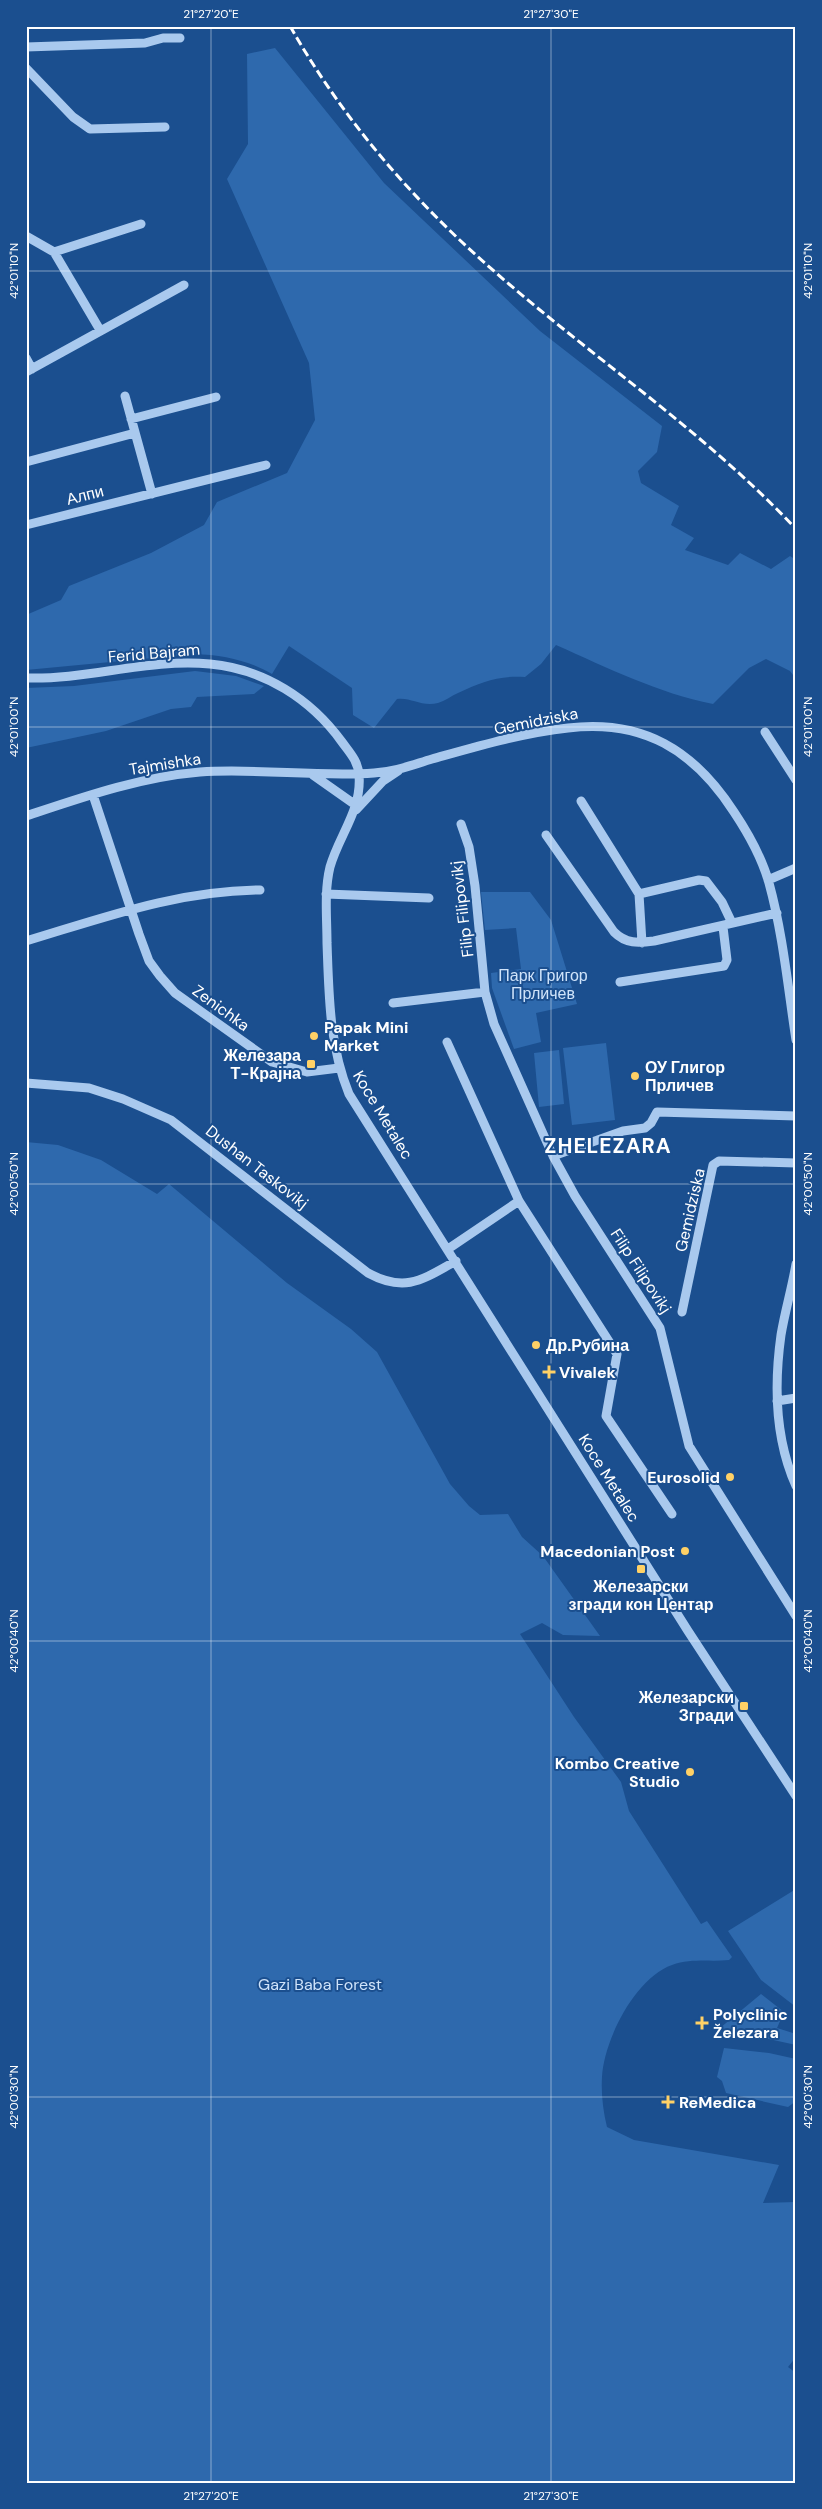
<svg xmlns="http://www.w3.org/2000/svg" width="822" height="2509" viewBox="0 0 822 2509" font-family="'DM Sans',sans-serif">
  <rect width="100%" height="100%" fill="#1b4f8f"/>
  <!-- green -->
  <path fill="#2e69ad" d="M275,48L384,183L540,331L662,426L657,452L638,471L641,483L679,506L671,525L694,538L685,550L728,565L740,553L771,569L790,556L796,560V679L790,671L766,659L749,668L713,704C658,693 608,668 556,645L541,664L525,677C500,675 481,682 458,693C451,696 445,701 438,703C421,707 411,697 397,699L374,728L353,715L352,688L289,646L272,674C248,660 222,655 195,654L26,670V615L61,600L69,586L151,553L204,525L217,502L287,473L315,420L309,363L227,179L248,144L247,54Z
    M195,671L236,676L264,686L254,694L197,697L191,707L171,709L106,731L26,748V688L74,686Z
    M481,892H530L551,920L577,1004L536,1013L541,1042L514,1049L492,988L491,973L521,969L516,928L485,930Z
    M606,1043L615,1120L572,1125L563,1048Z
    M559,1050L564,1104L539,1107L534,1053Z
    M26,1142L58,1145L101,1160L157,1194L169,1184L287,1283L351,1329L377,1352L450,1484L469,1506L480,1515L508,1514L522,1537L543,1556L600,1636L563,1635L542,1623L520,1634L574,1717L621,1782L629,1811L701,1924L707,1921L732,1957L729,1960C709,1962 692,1958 672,1965C635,1978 604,2040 602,2077C601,2094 603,2110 607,2127L634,2140L779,2165L763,2203L796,2202V2357L788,2367L796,2373V2483H26Z
    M796,1889V2007L761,1980L728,1931Z
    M761,1994L784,2012L777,2028L796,2034V2045L720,2028Z
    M724,2048L769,2053L796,2059V2101L788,2107L726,2093L722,2081L717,2077Z"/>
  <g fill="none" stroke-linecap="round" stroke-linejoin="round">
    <!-- minor -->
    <path stroke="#a9c9ee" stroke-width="9" d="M26,47L145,43L163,38H180
      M26,68L73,117L90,129L165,127
      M26,236L54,252L141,224
      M54,252L100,330
      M26,358L32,369
      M26,372L184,285
      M125,396L152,494
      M131,419L216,397
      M26,462L135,433
      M26,525L266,465
      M26,678C88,680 149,658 210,664C264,669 311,699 342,742C350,753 358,761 359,775C362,810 339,835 330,867C324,892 327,917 327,943C329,995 329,1045 349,1094L688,1631L796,1796
      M765,732L796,780
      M313,775L357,806
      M93,795L139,934L149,961L160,976L175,993L272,1062L307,1072L339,1068
      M581,801L639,894L642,943
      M356,810L383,781L398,771
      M26,816C83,797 140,777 200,772C258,768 316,777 374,773C395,772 412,765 432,759C475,747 522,733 568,728C643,719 694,750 734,812C748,833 762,858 769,883C783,934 788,988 796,1040
      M461,824L469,847L475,886L485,992L494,1024L553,1156L575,1196L660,1328L689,1446L796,1616
      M546,835L614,932C626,944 638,943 654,941L777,913
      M768,880L796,868
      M326,894L429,898
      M639,894L699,880L706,881L722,902L732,923
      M26,941C106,917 176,891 260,890
      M620,982L724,966L727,960L723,927
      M393,1003L485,992
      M447,1042L519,1201L617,1354L606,1416L672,1514
      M26,1083L89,1088L123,1099L171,1120L368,1273C405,1293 422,1280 456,1261
      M553,1156L623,1131L645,1128L651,1123L657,1112L796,1116
      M448,1249L519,1201
      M796,1264C792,1288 785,1311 781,1335C774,1385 775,1439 796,1486
      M682,1312L713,1165L719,1161L796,1163
      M777,1401L796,1398"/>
    <!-- rail -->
    <path stroke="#fff" stroke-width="3" stroke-dasharray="9 4" stroke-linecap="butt" d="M290,26C341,116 409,196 486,264C588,355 702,429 796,529"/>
  </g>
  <!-- ticks -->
  <path fill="none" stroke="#fff" stroke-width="1" stroke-opacity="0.45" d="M211,26V2483M551,26V2483M26,271H796M26,727H796M26,1184H796M26,1641H796M26,2097H796"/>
  <!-- markers -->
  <g fill="#ffd166" stroke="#1b4f8f" stroke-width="2">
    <circle cx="314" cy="1036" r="5"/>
    <rect x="306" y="1059" width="10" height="10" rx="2.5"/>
    <circle cx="635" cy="1076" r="5"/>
    <circle cx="536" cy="1345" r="5"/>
    <path d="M546.5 1364.5h5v5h5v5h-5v5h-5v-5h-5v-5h5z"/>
    <circle cx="730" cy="1477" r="5"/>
    <circle cx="685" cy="1551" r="5"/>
    <rect x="636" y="1564" width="10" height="10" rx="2.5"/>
    <rect x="739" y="1701" width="10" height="10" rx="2.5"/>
    <circle cx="690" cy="1772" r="5"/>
    <path d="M699.5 2015.5h5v5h5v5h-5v5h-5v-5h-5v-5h5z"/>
    <path d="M665.5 2094.5h5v5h5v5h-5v5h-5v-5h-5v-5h5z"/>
  </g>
  <g text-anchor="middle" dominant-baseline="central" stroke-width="4" stroke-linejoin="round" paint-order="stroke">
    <!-- street labels -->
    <g font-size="16" fill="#fff" stroke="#1b4f8f">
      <text transform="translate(85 495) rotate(-14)">Алпи</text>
      <text transform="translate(154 653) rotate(-5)">Ferid Bajram</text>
      <text transform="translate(536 721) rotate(-11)">Gemidziska</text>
      <text transform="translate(165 764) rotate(-9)">Tajmishka</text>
      <text transform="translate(462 909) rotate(-97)">Filip Filipovikj</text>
      <text transform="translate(221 1008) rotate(36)">Zenichka</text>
      <text transform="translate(383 1115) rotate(59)">Koce Metalec</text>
      <text transform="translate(257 1167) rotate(38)">Dushan Taskovikj</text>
      <text transform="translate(690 1210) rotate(-77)">Gemidziska</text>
      <text transform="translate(641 1271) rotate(57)">Filip Filipovikj</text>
      <text transform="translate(609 1478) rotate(58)">Koce Metalec</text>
    </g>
    <!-- park labels -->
    <g font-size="16" fill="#cfe3fa" stroke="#1b4f8f">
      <text x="543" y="975">Парк Григор<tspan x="543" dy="18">Прличев</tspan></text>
      <text x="320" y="1984">Gazi Baba Forest</text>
    </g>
    <!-- poi labels -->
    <g font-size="16" font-weight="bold" fill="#fff" stroke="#1b4f8f" text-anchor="start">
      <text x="324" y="1027">Papak Mini<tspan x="324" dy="18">Market</tspan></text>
      <text x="301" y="1055" text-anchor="end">Железара<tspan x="301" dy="18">Т-Крајна</tspan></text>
      <text x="645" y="1067">ОУ Глигор<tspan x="645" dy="18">Прличев</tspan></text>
      <text x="546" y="1345">Др.Рубина</text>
      <text x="559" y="1372">Vivalek</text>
      <text x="720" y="1477" text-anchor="end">Eurosolid</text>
      <text x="675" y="1551" text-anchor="end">Macedonian Post</text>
      <text x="641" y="1586" text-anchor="middle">Железарски<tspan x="641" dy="18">згради кон Центар</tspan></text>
      <text x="734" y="1697" text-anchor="end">Железарски<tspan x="734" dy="18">Згради</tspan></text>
      <text x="680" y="1763" text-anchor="end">Kombo Creative<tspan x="680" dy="18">Studio</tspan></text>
      <text x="713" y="2014">Polyclinic<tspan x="713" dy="18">Železara</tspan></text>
      <text x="679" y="2102">ReMedica</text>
    </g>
    <!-- district labels -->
    <g font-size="21" font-weight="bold" letter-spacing="1" fill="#fff" stroke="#1b4f8f">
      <text x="608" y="1146">ZHELEZARA</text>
    </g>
  </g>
  <!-- border -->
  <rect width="822" height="2509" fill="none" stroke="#1b4f8f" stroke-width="55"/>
  <rect x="28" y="28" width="766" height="2454" fill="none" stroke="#fff" stroke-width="2"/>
  <g font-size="12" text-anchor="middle" fill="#fff">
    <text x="211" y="18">21°27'20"E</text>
    <text x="551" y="18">21°27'30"E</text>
    <text transform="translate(14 271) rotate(-90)" y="4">42°01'10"N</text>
    <text transform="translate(808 271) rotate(-90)" y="4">42°01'10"N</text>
    <text transform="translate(14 727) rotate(-90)" y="4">42°01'00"N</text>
    <text transform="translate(808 727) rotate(-90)" y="4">42°01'00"N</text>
    <text transform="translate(14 1184) rotate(-90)" y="4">42°00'50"N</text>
    <text transform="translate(808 1184) rotate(-90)" y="4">42°00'50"N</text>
    <text transform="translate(14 1641) rotate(-90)" y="4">42°00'40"N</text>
    <text transform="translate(808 1641) rotate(-90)" y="4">42°00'40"N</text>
    <text transform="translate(14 2097) rotate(-90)" y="4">42°00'30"N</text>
    <text transform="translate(808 2097) rotate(-90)" y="4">42°00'30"N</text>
    <text x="211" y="2500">21°27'20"E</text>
    <text x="551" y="2500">21°27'30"E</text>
  </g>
</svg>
